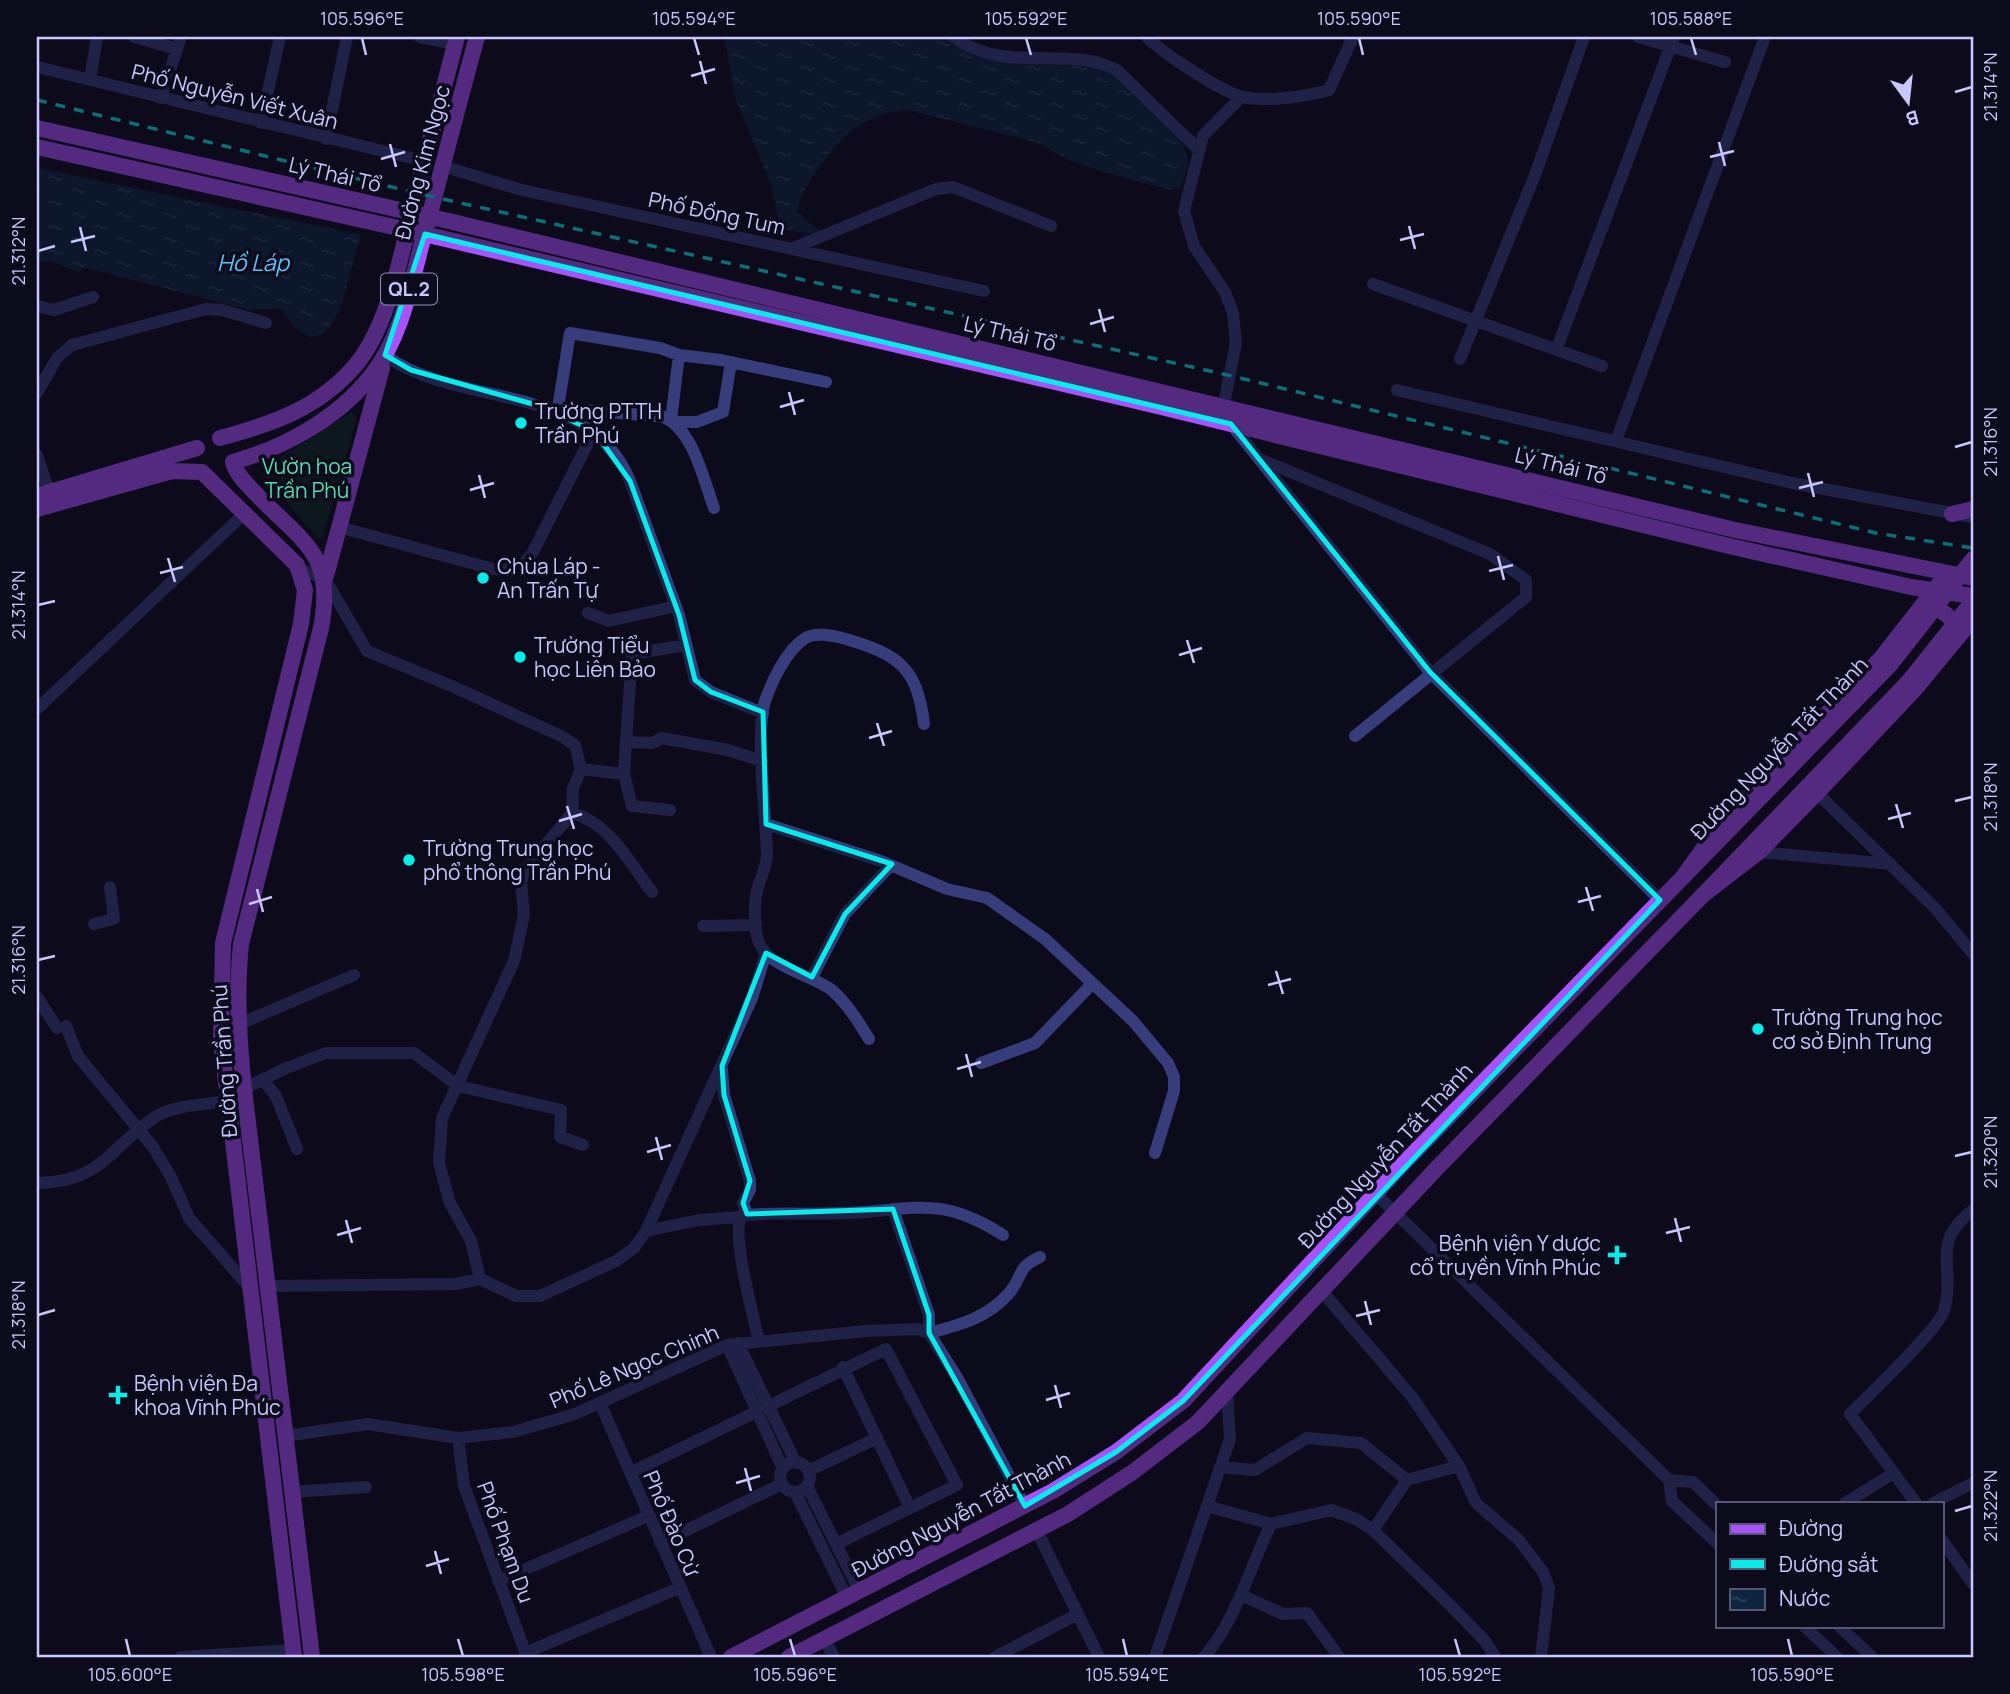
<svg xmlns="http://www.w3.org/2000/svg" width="2010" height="1694" viewBox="0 0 2010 1694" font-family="Manrope,sans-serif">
  <defs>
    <pattern id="water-ripples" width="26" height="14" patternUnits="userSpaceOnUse" patternTransform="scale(1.75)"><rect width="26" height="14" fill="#0c263f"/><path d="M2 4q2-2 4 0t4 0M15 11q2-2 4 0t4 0" fill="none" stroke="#2e445c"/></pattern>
  </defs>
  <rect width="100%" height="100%" fill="#0c0b1c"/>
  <!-- green -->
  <path fill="#0f2622" d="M352,412L357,418L323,536L318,538L262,474L267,466Z"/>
  <!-- water -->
  <path fill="url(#water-ripples)" d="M724,37H949L971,54L995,61L1098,65L1117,75L1183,143L1189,163L1181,187L1170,190L1100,171L1069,160L1038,143L908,110C862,114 842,136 816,172C808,184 799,197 797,212L819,231L813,234L781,229L771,185L736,100Z
    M37,168L361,235L340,310L325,333L311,337L294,327L280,308L249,310L83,267L79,272L53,262L37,261Z"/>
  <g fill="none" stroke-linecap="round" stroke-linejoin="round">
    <!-- minor -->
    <path stroke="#373c7a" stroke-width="12" d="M134,37L177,49
      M420,37L455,44
      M954,37C1006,76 1070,43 1118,71L1199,150
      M1147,37C1161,52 1223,93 1243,97C1268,102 1304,97 1329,90L1353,37
      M1638,37L1725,62
      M37,67L424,161
      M90,80L97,37
      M161,98L181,37
      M261,123L280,37
      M326,139L347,37
      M442,166L522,190L984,291
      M791,249L936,189L953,187L1051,226
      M1373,284L1602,366
      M37,306L54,310L93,297
      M1557,348L1674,37
      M385,355C459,410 588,379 630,481L679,615L695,680L711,692L763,713
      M679,355L721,360L826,382
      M1460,359L1535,175L1584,37
      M1397,390L1792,483L1973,517
      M37,393L57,358L72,345L206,309L222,310L266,323
      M1224,404L1236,343L1233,313L1225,292L1194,246L1184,211L1203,136L1241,97
      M671,420L679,355L660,348L570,333L557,414L575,409L664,417C694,431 703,479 714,508
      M675,422H697L723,412L731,362
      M1231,424L1430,672L1660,900
      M1616,441L1765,37
      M37,455L49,492
      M1259,459L1490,554L1526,580V597L1355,736
      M339,527L493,569C513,571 524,568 534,550L594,431
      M300,569L325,579L367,651L454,687L563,737L575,745L581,769L573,788L572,813L524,871L521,883L524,915L514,961L442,1118L439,1163L450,1203L471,1241L480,1279
      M588,613L609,621L676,606
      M37,709L246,512
      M626,742L632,654L686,645
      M581,769L624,774L626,742L653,743L661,738L728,750L762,761
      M624,774L632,806L670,810
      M1817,793L1936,909L1973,954
      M572,813C610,823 629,862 652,892
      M766,824L881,861L947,889L987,898L1045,939L1133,1021L1168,1063L1174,1077V1091L1155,1153
      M1759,852L1891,864
      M94,924L114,919L110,887
      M703,926L756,925
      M812,977L845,914L891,865
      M37,997L57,1028
      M237,1025L354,975
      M66,1026L78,1056L153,1147L171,1177L189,1218L250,1288
      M869,1039C858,1021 848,1005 833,991C812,974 767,968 758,940C754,928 754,904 757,891C760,878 766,870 767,855C766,817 755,734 765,701C772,681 786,651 804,639C815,631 834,636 846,639C899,655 917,667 924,724
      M981,1063L1035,1043L1091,985
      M722,1070L724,1095L750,1181V1190L743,1203L747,1214
      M263,1080L276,1096L297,1149
      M244,1089L284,1069L326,1053H414L458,1086L561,1110L560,1137L583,1145
      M37,1183C102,1182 109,1148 155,1117C174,1104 207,1105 229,1101
      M1376,1194L1669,1480L1672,1501L1718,1544
      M893,1209L929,1315V1333C960,1325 988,1318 1010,1292C1024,1275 1016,1268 1040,1257
      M646,1231L699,1220L739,1217
      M267,1286L455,1284L480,1279L516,1296H540L616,1261L634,1248L646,1231L752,998L766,953
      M1321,1290L1412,1397L1459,1466
      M759,1341C754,1319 730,1230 742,1215C778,1212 814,1215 850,1213C917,1209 942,1196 1003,1235
      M738,1343L796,1463
      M727,1345L783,1469
      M843,1367L910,1508
      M600,1403L711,1657
      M285,1436L368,1424L458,1438L513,1432L575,1414L727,1345L866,1331L918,1329L929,1333L958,1379L1025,1506
      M458,1438L464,1486L527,1657
      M780 1477a15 15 0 1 1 30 0a15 15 0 1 1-30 0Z
      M1220,1467L1255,1470L1307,1438L1361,1443L1407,1480
      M808,1471L877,1438
      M630,1473L886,1349L957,1485L836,1544
      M1669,1480L1693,1482L1718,1506
      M807,1486L860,1592
      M292,1492L366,1487
      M795,1492L847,1598
      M1845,1503L1894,1473
      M1916,1503L1850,1414C1867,1397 1939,1328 1944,1311C1957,1267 1928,1244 1973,1210
      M1933,1503L1973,1483
      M1207,1506L1271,1524L1331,1510L1356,1519L1373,1530L1452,1607L1485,1641L1495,1657
      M1373,1530L1407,1480L1459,1466L1476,1503L1519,1540L1543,1572L1549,1588L1541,1657
      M1037,1531L1099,1657
      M1942,1540L1973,1584
      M660,1543L782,1484
      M498,1581L648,1516
      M1241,1595L1283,1614L1307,1613L1339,1657
      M1804,1626L1837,1657
      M1839,1626L1872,1657
      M824,1639L834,1657
      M525,1653L679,1588
      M181,1657L293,1650
      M995,1657L1078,1614
      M1155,1657L1230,1439L1227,1392
      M1204,1657C1237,1619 1249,1569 1271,1524"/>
    <!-- major -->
    <path stroke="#a951fb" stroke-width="16" d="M37,128L453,222L1735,530L1973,578
      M37,147L407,230L1153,405L1729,546L1911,587L1973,596
      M220,438C272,424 317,409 354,367C390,326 402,249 415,197C429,144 443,90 457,37
      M37,496L197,448
      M37,509L172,471L202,472L297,565L305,590L301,624L223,943L221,1040L294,1657
      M1952,514L1973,509
      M326,576L382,368
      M1923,608C1943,607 1954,617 1957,636
      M312,1657L244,1089C239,1040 236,993 241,944L321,628C335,555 305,544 258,496C248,485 237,476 233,462C285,447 337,419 371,376C401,338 410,288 422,243C441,174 458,105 477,37
      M731,1657L1053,1491L1116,1452L1183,1401L1402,1165L1683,877L1724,820L1882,657L1939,584
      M789,1657L1068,1514L1133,1472L1198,1422L1438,1167L1703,895L1759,852L1817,793L1916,688L1973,619"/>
    <!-- rail -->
    <path stroke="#05ecea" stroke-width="3.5" stroke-dasharray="10 9" stroke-linecap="butt" d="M37,100L416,193L1232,376L1876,533L1973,548"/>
    <!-- major-bridge -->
    <path stroke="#a951fb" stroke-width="16" d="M1683,877L1890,665L1973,559
      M1703,895L1909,681L1973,601"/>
  </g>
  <!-- marked area -->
  <path d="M0 0H2010V1694H0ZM425,234L1231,424L1430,672L1660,900L1183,1401L1116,1452L1025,1506L929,1333V1315L893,1209L747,1214L743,1203L750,1181L724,1095L722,1066L766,953L812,977L845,914L892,864L766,824L763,712L711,692L695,680L679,615L630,481L594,431L540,406L411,370L385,355Z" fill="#0c0b1c" fill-opacity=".55" fill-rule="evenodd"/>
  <path fill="none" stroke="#05ecea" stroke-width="5" stroke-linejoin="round" d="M425,234L1231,424L1430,672L1660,900L1183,1401L1116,1452L1025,1506L929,1333V1315L893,1209L747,1214L743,1203L750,1181L724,1095L722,1066L766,953L812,977L845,914L892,864L766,824L763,712L711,692L695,680L679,615L630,481L594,431L540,406L411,370L385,355Z"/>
  <!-- ticks -->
  <path fill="none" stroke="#c8c7fe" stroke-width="2.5" d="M362,38L366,55M694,38L699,55M1026,38L1031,55M1359,38L1363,55M1691,38L1696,55M700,61L706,84M691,76L715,69M1955,92L1972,87M1719,142L1725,166M390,144L396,167M1710,157L1734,151M381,159L405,152M1409,226L1415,249M80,227L86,251M1400,240L1424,234M71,242L95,236M38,251L55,246M1099,309L1105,332M1090,324L1114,317M789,392L795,415M780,407L804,400M1955,447L1972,442M1808,473L1814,497M479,475L485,498M1799,488L1823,482M470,490L494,483M1498,556L1504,580M168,558L175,582M1489,571L1513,565M160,573L183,567M38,605L55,601M1187,640L1194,663M1179,655L1202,648M877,723L884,746M869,738L892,731M1955,801L1972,797M1896,804L1903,828M567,806L574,829M1888,819L1911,813M559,821L582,814M1586,887L1593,911M257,889L263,912M1578,902L1601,896M249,904L272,897M38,960L55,956M1276,971L1283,994M1268,985L1291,979M966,1054L972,1077M957,1069L981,1062M656,1137L662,1160M647,1152L671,1145M1955,1156L1972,1152M1675,1218L1681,1242M346,1220L352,1243M1666,1233L1690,1227M337,1235L361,1228M1365,1301L1371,1325M38,1315L55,1310M1356,1316L1380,1310M1055,1385L1061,1408M1046,1400L1070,1393M745,1468L751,1491M736,1483L760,1476M1955,1511L1972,1506M435,1551L441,1574M426,1566L449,1559M126,1639L130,1656M458,1639L463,1656M790,1639L795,1656M1123,1639L1127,1656M1455,1639L1460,1656M1788,1639L1792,1656"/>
  <!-- markers -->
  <g fill="#05ecea" stroke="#0c0b1c" stroke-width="2.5">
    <circle cx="521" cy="423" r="7"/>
    <circle cx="483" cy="578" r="7"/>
    <circle cx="520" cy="657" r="7"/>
    <circle cx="409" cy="860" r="7"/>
    <circle cx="1758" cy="1029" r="7"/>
    <path d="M1613.5 1244.5h7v7h7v7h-7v7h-7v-7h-7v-7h7z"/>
    <path d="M114.5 1384.5h7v7h7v7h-7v7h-7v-7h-7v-7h7z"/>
  </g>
  <g text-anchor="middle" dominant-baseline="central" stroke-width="7" stroke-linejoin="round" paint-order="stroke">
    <!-- shield labels -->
    <rect fill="#0c0b1c" stroke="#908fba" stroke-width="2" x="381" y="273.5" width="56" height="31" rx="5"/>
    <g font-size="19" font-weight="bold" fill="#c8c7fe">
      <text x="409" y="289">QL.2</text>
    </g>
    <!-- street labels -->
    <g font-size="21" fill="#c8c7fe" stroke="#0c0b1c">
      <text transform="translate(235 96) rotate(14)">Phố Nguyễn Viết Xuân</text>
      <text transform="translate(422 162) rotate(-75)">Đường Kim Ngọc</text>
      <text transform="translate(335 174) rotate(13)">Lý Thái Tổ</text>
      <text transform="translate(717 213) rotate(12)">Phố Đồng Tum</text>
      <text transform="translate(1010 333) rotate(13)">Lý Thái Tổ</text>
      <text transform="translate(1561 465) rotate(14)">Lý Thái Tổ</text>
      <text transform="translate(1779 748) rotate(-46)">Đường Nguyễn Tất Thành</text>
      <text transform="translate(224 1061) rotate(-94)">Đường Trần Phú</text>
      <text transform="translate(1385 1155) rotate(-47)">Đường Nguyễn Tất Thành</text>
      <text transform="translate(634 1366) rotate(-23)">Phố Lê Ngọc Chinh</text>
      <text transform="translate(961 1514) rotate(-28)">Đường Nguyễn Tất Thành</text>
      <text transform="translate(672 1523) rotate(67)">Phố Đào Cừ</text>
      <text transform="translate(506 1542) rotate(70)">Phố Phạm Du</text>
    </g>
    <!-- poi labels -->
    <g font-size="21" fill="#c8c7fe" stroke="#0c0b1c" text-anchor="start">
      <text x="535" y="411">Trường PTTH<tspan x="535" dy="24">Trần Phú</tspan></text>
      <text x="497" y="566">Chùa Láp -<tspan x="497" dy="24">An Trấn Tự</tspan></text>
      <text x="534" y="645">Trường Tiểu<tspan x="534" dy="24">học Liên Bảo</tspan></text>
      <text x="423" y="848">Trường Trung học<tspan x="423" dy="24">phổ thông Trần Phú</tspan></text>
      <text x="1772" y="1017">Trường Trung học<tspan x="1772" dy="24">cơ sở Định Trung</tspan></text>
      <text x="1601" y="1243" text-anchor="end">Bệnh viện Y dược<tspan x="1601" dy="24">cổ truyền Vĩnh Phúc</tspan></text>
      <text x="134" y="1383">Bệnh viện Đa<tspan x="134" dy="24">khoa Vĩnh Phúc</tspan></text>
    </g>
    <!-- park labels -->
    <g font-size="21" fill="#56dbab" stroke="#0c0b1c">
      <text x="307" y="466">Vườn hoa<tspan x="307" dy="24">Trần Phú</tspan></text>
    </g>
    <!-- water labels -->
    <g font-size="23" font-style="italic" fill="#58c2fb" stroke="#0c0b1c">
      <text x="253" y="262">Hồ Láp</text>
    </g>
  </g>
  <!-- border -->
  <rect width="2010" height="1694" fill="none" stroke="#0c0b1c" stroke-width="77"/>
  <!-- legend -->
  <rect x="1716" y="1502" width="228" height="126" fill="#0c0b1c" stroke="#575676" stroke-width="2"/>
  <rect x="1730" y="1524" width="35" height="10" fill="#a951fb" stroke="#575676" stroke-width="2"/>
  <text x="1779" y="1536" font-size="21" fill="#c8c7fe">Đường</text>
  <rect x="1730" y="1559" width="35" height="10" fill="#05ecea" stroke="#575676" stroke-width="2"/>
  <text x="1779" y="1572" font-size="21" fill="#c8c7fe">Đường sắt</text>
  <rect x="1730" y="1589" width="35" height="21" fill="url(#water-ripples)" stroke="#575676" stroke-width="2"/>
  <text x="1779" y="1606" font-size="21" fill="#c8c7fe">Nước</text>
  <!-- north arrow -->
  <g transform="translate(1908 102) rotate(165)" stroke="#0c0b1c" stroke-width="5" paint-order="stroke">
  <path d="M0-5L12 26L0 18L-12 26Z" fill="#c8c7fe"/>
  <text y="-10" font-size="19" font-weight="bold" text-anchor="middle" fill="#c8c7fe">B</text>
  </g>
  <rect x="38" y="38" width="1934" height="1618" fill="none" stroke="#c8c7fe" stroke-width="2.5"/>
  <g font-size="18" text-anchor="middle" fill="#c8c7fe">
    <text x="362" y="25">105.596°E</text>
    <text x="694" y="25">105.594°E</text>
    <text x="1026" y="25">105.592°E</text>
    <text x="1359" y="25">105.590°E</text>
    <text x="1691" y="25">105.588°E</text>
    <text transform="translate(1991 87) rotate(-90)" y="6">21.314°N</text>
    <text transform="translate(19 251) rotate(-90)" y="6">21.312°N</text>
    <text transform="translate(1991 442) rotate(-90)" y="6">21.316°N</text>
    <text transform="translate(19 605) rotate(-90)" y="6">21.314°N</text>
    <text transform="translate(1991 797) rotate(-90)" y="6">21.318°N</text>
    <text transform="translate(19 960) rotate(-90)" y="6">21.316°N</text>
    <text transform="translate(1991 1152) rotate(-90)" y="6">21.320°N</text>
    <text transform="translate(19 1315) rotate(-90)" y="6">21.318°N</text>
    <text transform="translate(1991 1506) rotate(-90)" y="6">21.322°N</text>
    <text x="130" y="1681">105.600°E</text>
    <text x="463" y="1681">105.598°E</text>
    <text x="795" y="1681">105.596°E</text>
    <text x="1127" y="1681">105.594°E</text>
    <text x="1460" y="1681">105.592°E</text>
    <text x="1792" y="1681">105.590°E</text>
  </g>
</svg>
